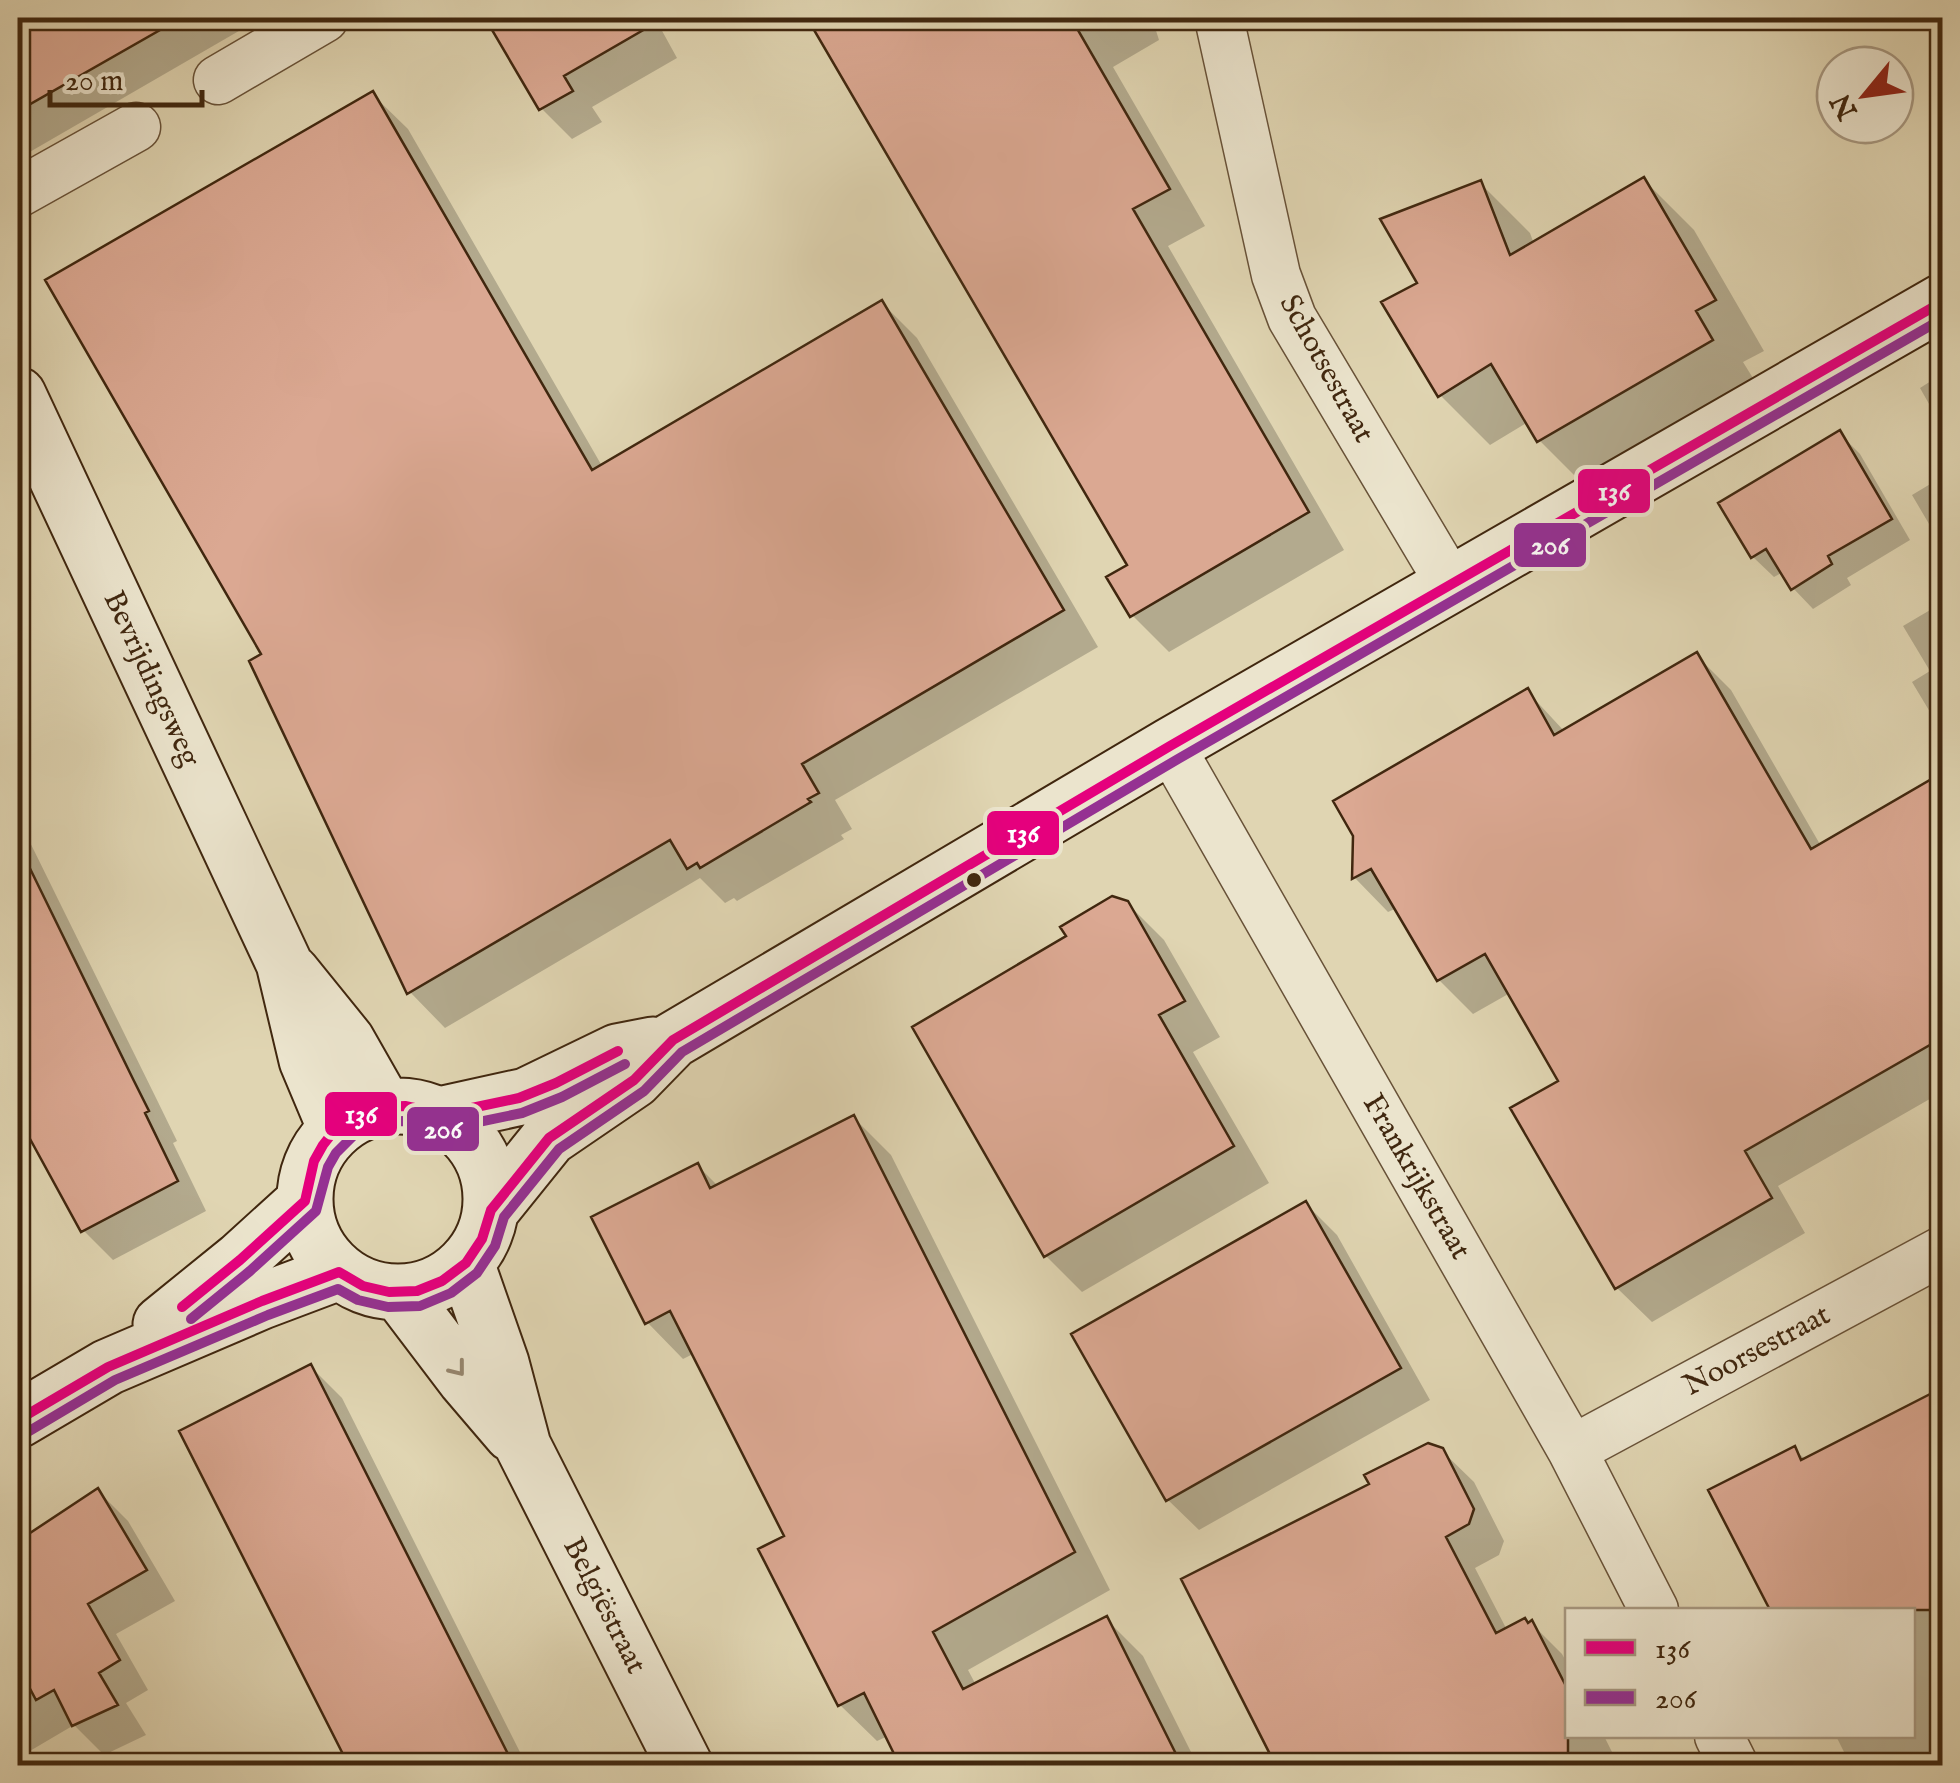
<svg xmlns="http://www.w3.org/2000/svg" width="1960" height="1783" viewBox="0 0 1960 1783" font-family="'IM FELL English',serif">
  <rect width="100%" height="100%" fill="#e0d5b2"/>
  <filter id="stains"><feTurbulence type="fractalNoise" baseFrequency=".002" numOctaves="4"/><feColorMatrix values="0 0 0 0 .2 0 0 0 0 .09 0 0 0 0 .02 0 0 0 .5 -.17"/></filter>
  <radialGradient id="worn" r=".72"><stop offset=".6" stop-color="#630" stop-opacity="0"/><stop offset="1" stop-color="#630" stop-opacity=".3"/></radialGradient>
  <!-- shadow -->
  <path fill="#0003" d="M18,18H247L251,24L28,153L18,142Z
    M505,18H655L677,58L592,107L602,122L572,139L541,108L492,25Z
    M810,18H1152L1159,40L1113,67L1205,226L1168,246L1344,550L1169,652L1132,615L1130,566Z
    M372,94L408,129L602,466L882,303L917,338L1098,647L835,800L852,829L841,835L844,839L737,901L734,898L725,903L700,878L445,1028L410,992L264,655Z
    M1644,180L1694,230L1764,351L1743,362L1761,391L1589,490L1539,440L1528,422L1490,445L1440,395L1420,284L1480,183L1530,233L1534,244Z
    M1942,374V427L1920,388Z
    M1839,433L1860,454L1910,540L1847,578L1851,585L1813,609L1793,588L1783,572L1774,577L1753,557L1722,503Z
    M1942,477V546L1912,495Z
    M1942,603V732L1912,682L1930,671L1903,626Z
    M1696,655L1731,690L1821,846L1942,776V1092L1778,1186L1805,1233L1652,1322L1617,1288L1514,1109L1561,1082L1510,993L1473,1014L1439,980L1397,908L1388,912L1355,878L1356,835L1527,691L1565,732Z
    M18,818L158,1102L177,1141L173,1143L206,1211L113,1260L83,1230L18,1110Z
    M1127,903L1164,940L1220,1037L1193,1052L1269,1183L1082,1292L1046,1256Z
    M854,1118L891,1155L1110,1590L968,1670L976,1685L1106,1619L1143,1656L1198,1766H903L888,1736L877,1741L840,1705L788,1537L695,1353L683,1359L647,1322L698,1166L719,1187Z
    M1306,1204L1337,1235L1430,1400L1199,1530L1168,1500Z
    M311,1367L342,1398L527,1766H351Z
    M1942,1391V1766H1851L1836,1736H1912V1610H1772L1712,1491L1794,1449L1806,1460Z
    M1442,1451L1474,1482L1504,1541L1499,1555L1475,1568L1507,1630L1532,1624L1562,1654L1568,1665V1736H1604L1619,1766H1278Z
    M98,1491L128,1521L175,1601L116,1634L148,1690L126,1703L146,1735L104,1755L74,1725L18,1758V1544Z"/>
  <!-- building -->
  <path fill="#dba892" stroke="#40270f" stroke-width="2.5" d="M18,18H181L18,111Z
    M485,18H664L564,76L573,91L539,110Z
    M807,18H1071L1170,189L1133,209L1309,512L1130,617L1106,577L1127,565Z
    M373,91L592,470L882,300L1064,610L802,764L819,793L808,799L811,802L700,868L697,863L687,869L670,840L407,994L249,661L261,654L45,280Z
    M1644,177L1716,300L1696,311L1713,340L1537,442L1491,364L1438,397L1381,302L1417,283L1380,219L1481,180L1510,255Z
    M1840,430L1892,519L1828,556L1832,564L1791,590L1766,549L1751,558L1718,503Z
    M1697,652L1811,849L1942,773V1038L1745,1151L1772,1198L1615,1289L1510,1108L1558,1081L1485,954L1437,981L1371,869L1352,879L1353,836L1333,801L1528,688L1554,735Z
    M18,844L133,1079L149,1111L145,1113L178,1181L81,1232L18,1117Z
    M1112,896L1128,901L1185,1001L1159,1015L1234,1146L1044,1257L912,1027L1066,936L1060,927Z
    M854,1115L1075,1552L933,1632L963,1689L1107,1616L1182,1766H900L864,1693L838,1706L758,1549L784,1536L670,1311L645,1324L591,1217L698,1163L710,1188Z
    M1306,1201L1401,1368L1166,1501L1071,1334Z
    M311,1364L514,1766H349L179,1431Z
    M1942,1388V1610H1770L1708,1490L1795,1446L1801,1460Z
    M1428,1443L1443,1448L1474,1509L1469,1524L1446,1537L1496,1633L1525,1618L1528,1623L1532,1620L1568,1690V1766H1276L1181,1579L1369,1484L1364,1475Z
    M98,1488L147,1570L88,1604L120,1660L99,1673L118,1705L72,1726L54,1690L36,1700L18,1666V1541Z"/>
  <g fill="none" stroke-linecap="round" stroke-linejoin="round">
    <!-- street casing -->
    <g stroke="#685238" stroke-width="51">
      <path id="street" d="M1219,18L1276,275L1292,318L1451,585
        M218,80L324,18
        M18,193L136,127
        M1170,746L1572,1450L1654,1610
        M1572,1450L1942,1251
        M1719,1736L1734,1766"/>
    </g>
    <!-- secondary casing -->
    <g stroke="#40270f" stroke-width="59">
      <path id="secondary" d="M18,395L284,963L307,1060L336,1129
        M292,973L347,1041L384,1106
        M305 1199a93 93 0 1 1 186 0a93 93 0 1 1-186 0Z
        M439,1115L526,1096L617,1052L653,1045
        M491,1210L549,1138L634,1080L673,1040L1170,746L1942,302
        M466,1263L501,1363L523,1446L685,1766
        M399,1292L465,1379L512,1434
        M161,1324L240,1260L305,1201
        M18,1420L108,1367L262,1301L339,1272"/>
    </g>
    <!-- street -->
    <use href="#street" stroke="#ebe4cd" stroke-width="48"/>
    <!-- secondary -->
    <use href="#secondary" stroke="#ebe4cd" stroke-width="55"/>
    <!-- bus-1 casing -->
    <g stroke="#ebe4cd" stroke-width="18">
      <path id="bus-1" d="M182,1307L240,1260L305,1201L314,1161L323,1145L334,1131L348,1120L364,1112L383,1107L405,1106L443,1114L519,1098L556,1083L618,1051
        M18,1420L108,1367L262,1301L339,1272L363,1286L389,1292L417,1291L442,1281L466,1263L482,1239L491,1210L549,1138L634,1080L673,1040L1170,746L1942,302"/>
    </g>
    <!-- bus-2 casing -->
    <g stroke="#ebe4cd" stroke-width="18">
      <path id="bus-2" d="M191,1319L250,1271L316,1211L328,1167L336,1153L356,1133L385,1122L404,1121L430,1128L445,1129L522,1113L562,1097L625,1064
        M26,1433L115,1380L268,1315L338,1289L358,1300L388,1307L420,1306L451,1293L477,1273L495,1246L504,1217L559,1149L644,1091L682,1052L1178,759L1942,319"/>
    </g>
    <!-- bus-1 -->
    <use href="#bus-1" stroke="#e5007d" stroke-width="10"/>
    <!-- bus-2 -->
    <use href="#bus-2" stroke="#953192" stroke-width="10"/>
  </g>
  <!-- one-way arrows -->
  <defs><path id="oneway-chevron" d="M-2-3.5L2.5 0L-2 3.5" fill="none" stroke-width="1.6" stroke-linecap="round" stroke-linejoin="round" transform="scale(2.5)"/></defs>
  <use stroke="#96866e" href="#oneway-chevron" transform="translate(458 1369) rotate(52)"/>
  <!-- markers -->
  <circle fill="#40270f" stroke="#ebe4cd" stroke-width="4" cx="974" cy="880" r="9"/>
  <g text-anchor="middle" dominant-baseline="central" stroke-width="8" stroke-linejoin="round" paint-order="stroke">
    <!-- street labels -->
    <g font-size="30" fill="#40270f" stroke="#ebe4cd">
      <text transform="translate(1326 369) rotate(61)">Schotsestraat</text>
      <text transform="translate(151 679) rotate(65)">Bevrijdingsweg</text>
      <text transform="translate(1416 1177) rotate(60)">Frankrijkstraat</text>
      <text transform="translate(1757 1351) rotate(-28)">Noorsestraat</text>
      <text transform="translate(604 1606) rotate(63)">Belgiëstraat</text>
    </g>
  </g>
  <g stroke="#ebe4cd" stroke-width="4">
    <rect x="1576" y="467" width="76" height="48" rx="10" fill="#e5007d"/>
    <rect x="1512" y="521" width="76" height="48" rx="10" fill="#953192"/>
    <rect x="985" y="809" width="76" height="48" rx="10" fill="#e5007d"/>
    <rect x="323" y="1090" width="76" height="48" rx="10" fill="#e5007d"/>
    <rect x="405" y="1105" width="76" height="48" rx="10" fill="#953192"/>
  </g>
  <g font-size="28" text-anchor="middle" font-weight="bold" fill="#fff">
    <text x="1614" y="500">136</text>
    <text x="1550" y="554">206</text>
    <text x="1023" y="842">136</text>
    <text x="361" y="1123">136</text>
    <text x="443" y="1138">206</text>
  </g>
  <!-- margin -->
  <rect width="1960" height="1783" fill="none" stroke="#e0d5b2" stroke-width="60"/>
  <rect x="20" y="20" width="1920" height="1743" fill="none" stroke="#40270f" stroke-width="5"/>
  <rect x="30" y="30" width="1900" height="1723" fill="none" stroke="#40270f" stroke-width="2.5"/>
  <!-- legend -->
  <rect x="1565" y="1608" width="350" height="130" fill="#ebe4cd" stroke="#a79881" stroke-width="2.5"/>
  <rect x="1585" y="1640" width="50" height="15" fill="#e5007d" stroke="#a79881" stroke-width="2.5"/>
  <text x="1655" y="1658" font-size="30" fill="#40270f">136</text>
  <rect x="1585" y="1690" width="50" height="15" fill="#953192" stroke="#a79881" stroke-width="2.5"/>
  <text x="1655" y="1708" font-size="30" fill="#40270f">206</text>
  <!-- north arrow -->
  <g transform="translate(1865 95) rotate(241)"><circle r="48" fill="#ebe4cd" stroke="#a79881" stroke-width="2.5"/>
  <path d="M0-8L18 38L0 25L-18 38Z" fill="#8f2418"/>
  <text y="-15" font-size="28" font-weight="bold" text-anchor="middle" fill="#40270f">N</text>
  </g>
  <!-- scale -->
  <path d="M50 90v15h152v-15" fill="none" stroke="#40270f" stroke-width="5"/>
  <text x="65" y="90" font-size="30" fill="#40270f" stroke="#ebe4cd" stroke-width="8" paint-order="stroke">20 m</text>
  <rect width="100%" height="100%" filter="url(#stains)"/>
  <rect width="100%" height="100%" fill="url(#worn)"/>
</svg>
